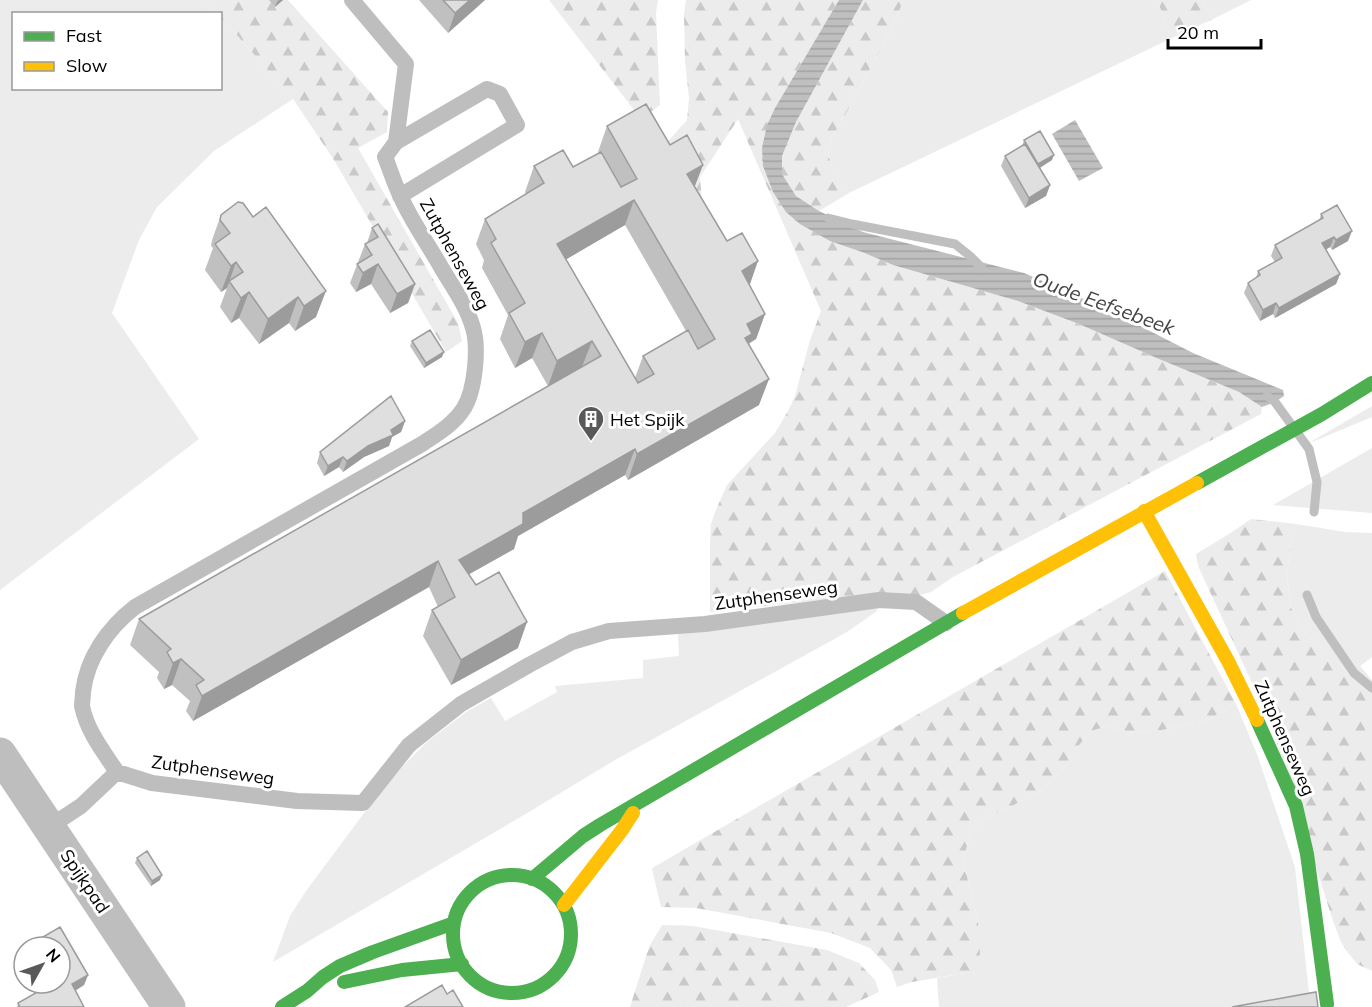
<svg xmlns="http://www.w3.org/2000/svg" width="1372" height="1007" viewBox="0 0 1372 1007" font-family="Mulish,sans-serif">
  <defs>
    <pattern id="forest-firs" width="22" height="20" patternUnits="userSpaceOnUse" patternTransform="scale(1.5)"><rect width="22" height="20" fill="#ececec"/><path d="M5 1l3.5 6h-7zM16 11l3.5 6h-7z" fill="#c9c9c9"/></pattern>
    <pattern id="water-rules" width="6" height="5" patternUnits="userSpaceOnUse" patternTransform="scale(1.5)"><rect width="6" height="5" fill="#bfbfbf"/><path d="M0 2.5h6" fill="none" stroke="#a2a2a2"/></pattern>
  </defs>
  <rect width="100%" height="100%" fill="#fff"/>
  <!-- grass -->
  <path fill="#ececec" d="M0,0H205L217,13L14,14V88H220L221,17L293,99L214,151L157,207L139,240L112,313L199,439L0,590Z
    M904,0H1157L1172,38L849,193L836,176L828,155L832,137L845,115L885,41Z
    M1203,0H1251L1211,20Z
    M1372,406V417L1307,444Z
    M1372,448V513L1273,505Z
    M1296,524L1345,532L1372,533V657L1360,666L1372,680V695L1305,632L1291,608L1287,574L1292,535Z
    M878,608L877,611L847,632L615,760L529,812L273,962L290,916L306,891L373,801L404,765L427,742L466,712L491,698L505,721L557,692L555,686L643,678V660L679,656L678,634Z
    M1236,704L1257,754L1295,867L1310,1001L1278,1007H939L937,978L971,972L978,922L963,860L970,835L979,821L1012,806L1041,790L1068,763L1075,750L1091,731L1108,726L1126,732L1138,733L1162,730L1209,719Z"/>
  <!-- forest -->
  <path fill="url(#forest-firs)" d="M205,0H288L388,112L387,132L358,148L458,323L462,341L446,352L334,160L293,99L221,17L220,14L217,13Z
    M549,0H658L656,13L660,105L641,119Z
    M686,0H839L775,108L767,125L773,192L862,252L893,265L1018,301L1079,324L1159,359L1239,392L1262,407L1261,414L953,577L931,592L920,595L881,594L710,612V542L711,524L715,512L727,485L775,433L788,411L795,396L810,340L821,311L738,119L700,177L703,216L662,148L687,120L689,98L685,61L684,15Z
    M863,0H904L885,41L845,115L832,137L828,155L836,175L849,193L819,211L796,196L782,174V156L796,122Z
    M1157,0H1203L1211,20L1172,38Z
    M1251,519L1296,524L1292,535L1287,574L1291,608L1305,632L1372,695V971L1357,964L1346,950L1341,942L1332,918L1271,724L1198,566L1196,554L1229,534Z
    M1165,571L1236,704L1209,719L1162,730L1138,733L1126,732L1108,726L1091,731L1075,750L1068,763L1041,790L1012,806L979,821L970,835L963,860L978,922L980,955L971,972L912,982L897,987L891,970L870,948L831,933L696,908L661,907L652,869L654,867Z
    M662,925L693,926L827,950L859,963L875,980L879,992L846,1007H630L649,947Z"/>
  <!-- water -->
  <path fill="url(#water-rules)" d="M839,0H863L796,122L782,156V174L796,196L819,211L863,232L1024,273L1107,309L1193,353L1283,390L1284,396L1275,402L1262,407L1239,392L1159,359L1079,324L1018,301L893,265L862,252L830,241L800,224L786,212L773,192L763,166L762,148L767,125L775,108Z
    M1075,120L1103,168L1079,181L1052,134Z"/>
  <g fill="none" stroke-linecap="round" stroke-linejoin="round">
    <!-- stream -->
    <path stroke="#bfbfbf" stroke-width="9" d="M828,218L852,224L955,244L970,256L982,268
      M1267,396L1275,402L1309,449L1317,482L1314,512
      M1307,595L1316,617L1354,673L1372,688"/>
    <!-- lane -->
    <path stroke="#bebebe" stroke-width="16" d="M352,0L406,64L396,142L385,157C390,169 394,183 400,195C410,219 428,244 441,267C452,286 467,306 473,328C479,348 475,390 464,408C454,424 437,434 422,444L135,607C108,628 87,658 83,692C83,697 82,702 82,706C87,731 103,751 117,772L152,783L297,801L363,803L409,745L461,704L529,665L572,642L609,631L705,624L879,600L916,602L946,623
      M396,142L487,89L500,94L517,125L400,196
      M49,827L81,806L117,772"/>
    <!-- street -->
    <path stroke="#bebebe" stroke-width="33" d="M0,754L169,1007"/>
    <!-- fast -->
    <path stroke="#4caf50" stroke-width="14" d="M1197,483L1322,414L1372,383
      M1257,720L1296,806L1307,854L1327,1004
      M453 934a59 59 0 1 1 118 0a59 59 0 1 1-118 0Z
      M532,879L583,836L600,825L963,613
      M344,982L402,970L462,964
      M282,1007L307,991L323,977L340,966L373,952L454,923"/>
    <!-- slow -->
    <path stroke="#ffc107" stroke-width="14" d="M1144,511L1228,661L1257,720
      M963,613L1197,483
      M564,905L622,830L633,813"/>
  </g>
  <!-- wall -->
  <path fill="#c0c0c0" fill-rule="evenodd" d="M269,0H283L275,7Z
    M419,0H485L448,33Z
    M607,126L695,187L750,285L765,314L756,339L749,344L759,405L628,480L625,475L518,536L514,549L469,574L518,648L451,685L423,636L432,610L438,607L429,587L193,721L186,711L190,701L172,685L164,689L157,678L159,672L130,645L139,619L548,386L532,358L515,368L500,339L508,315L482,268L484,260L476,244L485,219L526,194L525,192L534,166L573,167L598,153V152ZM625,225L686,331L643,356L635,378L566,259Z
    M1024,140L1052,160L1040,168L1050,185L1046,196L1025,208L1001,166L1005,156L1022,146Z
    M1321,214L1348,241L1332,250L1330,247L1326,250L1340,274L1336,284L1275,318L1273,314L1260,321L1244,293L1248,283L1256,278L1258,271L1275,262L1271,256L1275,245L1319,221Z
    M221,215L316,317L295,331L289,323L259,344L239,318L231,323L220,307L227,288L221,292L205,270L213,248L211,246L212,240Z
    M372,228L415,284L408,303L390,313L371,284L356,292L350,283L365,244L367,243Z
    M412,341L442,357L424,368L410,346Z
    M405,421L401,432L392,437L389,446L364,457L343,472L339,467L324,476L317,463L320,452Z
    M137,858L160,880L151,886L135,863Z
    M60,927L88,975L84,985L75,991L84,1007H17L18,1003L51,984L50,983H60V947H34L36,941Z"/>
  <!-- shaded-wall -->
  <path fill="#9c9c9c" d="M279,0H283L275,7L277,2Z
    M470,0H485L448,33L455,13Z
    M1054,155L1052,160L1036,170L1038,164Z
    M703,165L693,191L687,174Z
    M1050,185L1046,196L1025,208L1029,198Z
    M634,200L625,225L548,270L557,244Z
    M1352,231L1348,241L1332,250L1336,240Z
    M1334,237L1330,247L1318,254L1322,243Z
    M758,261L749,287L742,271Z
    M236,262L227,288L221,292L231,266Z
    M378,264L371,284L356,292L363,273Z
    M1340,274L1336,284L1275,318L1279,308Z
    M415,284L408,303L390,313L397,294Z
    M326,291L316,317L295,331L304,306Z
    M249,292L239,318L231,323L241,298Z
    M298,297L289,323L259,344L268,319Z
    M1276,303L1273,314L1260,321L1263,310Z
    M765,314L756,339L742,347L747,324Z
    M542,333L532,358L515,368L525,342Z
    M592,341L582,367L548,386L557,361Z
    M444,352L442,357L424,368L426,363Z
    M769,379L759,405L628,480L637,454Z
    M405,421L401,432L392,437L389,446L364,457L343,472L347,461L391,430Z
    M635,449L625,475L518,536L514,549L450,585L459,560L523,513Z
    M343,457L339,467L324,476L328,466Z
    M438,561L429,587L193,721L202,696Z
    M527,622L518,648L451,685L461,660Z
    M181,659L172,685L164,689L173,663Z
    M162,875L160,880L151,886L152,881Z
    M88,975L84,985L68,995L72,984Z"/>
  <!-- building -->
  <path fill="#dfdfdf" stroke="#9c9c9c" stroke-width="1.5" fill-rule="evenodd" d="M443,0H470L455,13Z
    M646,104L670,145L687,135L703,165L687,174L727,241L742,233L758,261L742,271L765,314L747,324L752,334L745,338L769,379L637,454L635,449L523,513V524L459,560L476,585L499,572L527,622L461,660L432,610L455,597L438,561L202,696L196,685L204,680L181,659L173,663L167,652L171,649L139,619L601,356L592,341L557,361L542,333L525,342L509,313L525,303L491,243L496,239L485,219L544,183L534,166L563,150L573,167L601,152L621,187L637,179L607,126ZM634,200L715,339L698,349L688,330L643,356L654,374L638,383L557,244Z
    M1040,131L1054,155L1038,164L1024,140Z
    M1025,144L1050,185L1029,198L1005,156Z
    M238,202L243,203L253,217L266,207L326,291L304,306L298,297L268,319L249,292L241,298L229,281L243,272L236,262L231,266L215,244L230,233L220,220L221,215Z
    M1337,205L1352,231L1336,240L1334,237L1322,243L1340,274L1279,308L1276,303L1263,310L1248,283L1260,275L1258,271L1282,258L1275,245L1323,218L1321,214Z
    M378,224L415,284L397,294L378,264L363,273L357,264L372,255L365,244L378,237L372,228Z
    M430,330L444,352L426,363L412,341Z
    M391,396L405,421L391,430L393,435L368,446L347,461L343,457L328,466L320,452Z
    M147,851L162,875L152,881L137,858Z
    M60,927L88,975L72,984L84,1007H20L18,1003L53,983H60V947H40L36,941Z
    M442,985L447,994L453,990L463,1007H405Z
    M1316,992L1318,1007H1232Z"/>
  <!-- icons -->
  <defs>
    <g id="building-pin" transform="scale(1.35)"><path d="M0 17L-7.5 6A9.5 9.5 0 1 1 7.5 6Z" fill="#595959" stroke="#fff"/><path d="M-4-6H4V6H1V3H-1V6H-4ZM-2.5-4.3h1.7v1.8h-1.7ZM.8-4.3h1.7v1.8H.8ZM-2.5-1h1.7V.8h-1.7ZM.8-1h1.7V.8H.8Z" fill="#fff"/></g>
  </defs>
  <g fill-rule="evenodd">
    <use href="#building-pin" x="591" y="419"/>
  </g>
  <g text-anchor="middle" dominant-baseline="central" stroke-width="6" stroke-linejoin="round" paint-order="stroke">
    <!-- street labels -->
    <g font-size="18" fill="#000" stroke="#fff">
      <text transform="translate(455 254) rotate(61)">Zutphenseweg</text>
      <text transform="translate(776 595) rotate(-8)">Zutphenseweg</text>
      <text transform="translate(1285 738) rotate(66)">Zutphenseweg</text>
      <text transform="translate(213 770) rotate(8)">Zutphenseweg</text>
      <text transform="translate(85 881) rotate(56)">Spijkpad</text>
    </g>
    <!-- poi labels -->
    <g font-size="18" fill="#000" stroke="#fff" text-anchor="start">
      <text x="610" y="419">Het Spijk</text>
    </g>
    <!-- water labels -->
    <g font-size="20" font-style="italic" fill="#444" stroke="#fff">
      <text transform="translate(1104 303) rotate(20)">Oude Eefsebeek</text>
    </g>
  </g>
  <!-- legend -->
  <rect x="12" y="12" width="210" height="78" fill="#ffffff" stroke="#999999" stroke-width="1.5"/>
  <rect x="24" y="32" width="30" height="9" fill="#4caf50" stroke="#999999" stroke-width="1.5"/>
  <text x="66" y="42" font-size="18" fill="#000000">Fast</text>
  <rect x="24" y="62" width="30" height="9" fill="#ffc107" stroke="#999999" stroke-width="1.5"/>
  <text x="66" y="72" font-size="18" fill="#000000">Slow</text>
  <!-- north arrow -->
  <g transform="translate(42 965) rotate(50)"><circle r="28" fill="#ffffff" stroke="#999999" stroke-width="1.5"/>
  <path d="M0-4.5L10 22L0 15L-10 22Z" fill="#595959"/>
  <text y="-9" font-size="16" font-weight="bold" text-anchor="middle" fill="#000000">N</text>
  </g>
  <!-- scale -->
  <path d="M1168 39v9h93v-9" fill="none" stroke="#000000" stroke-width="3"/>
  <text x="1177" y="39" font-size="18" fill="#000000" stroke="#ffffff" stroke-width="4.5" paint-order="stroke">20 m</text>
</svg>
